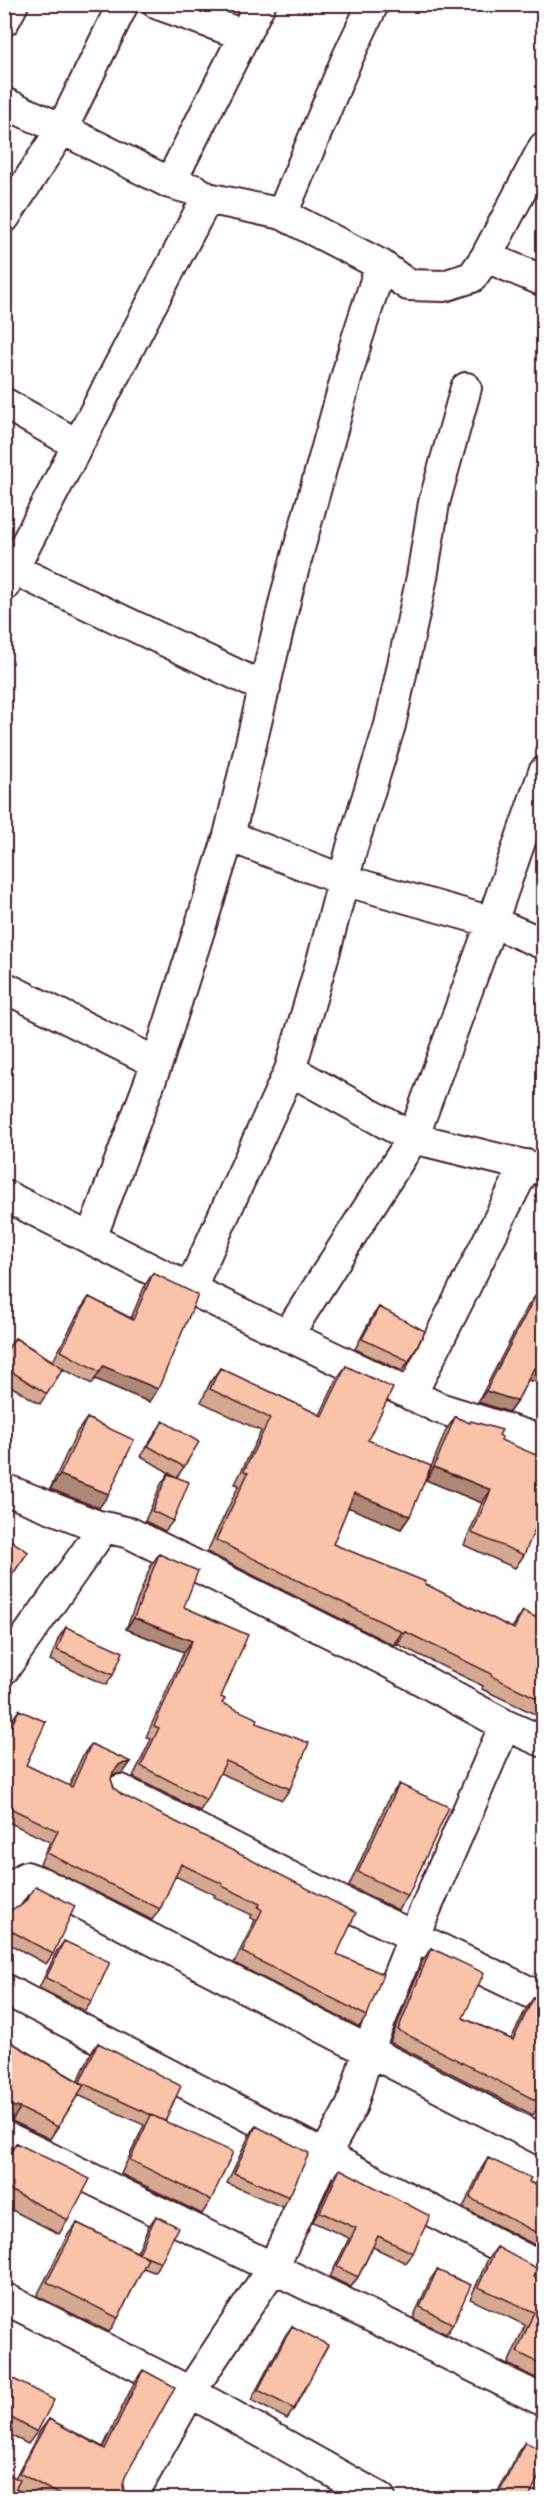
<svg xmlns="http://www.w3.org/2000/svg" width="548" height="2503" viewBox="0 0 548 2503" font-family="Kalam,sans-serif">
  <rect width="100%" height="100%" fill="#fff"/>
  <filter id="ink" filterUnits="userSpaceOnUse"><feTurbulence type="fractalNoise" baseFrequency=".0167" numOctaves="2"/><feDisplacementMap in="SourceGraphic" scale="12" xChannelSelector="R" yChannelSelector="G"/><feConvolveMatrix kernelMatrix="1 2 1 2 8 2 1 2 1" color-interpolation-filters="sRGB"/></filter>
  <g filter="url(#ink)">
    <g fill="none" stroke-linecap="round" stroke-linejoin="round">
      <!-- street casing -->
      <g stroke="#4a1f2b" stroke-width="34">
        <path id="street" d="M158,4L244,35
          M4,21L13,4
          M4,103L62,129L170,183L195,190L207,198L282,214L381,265L408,285L444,286L472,277L486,257L544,147
          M170,183L260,4
          M282,214L346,61L373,4
          M4,218L62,129L123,4
          M486,257L544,281
          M466,388L434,503L422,577L390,725L352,847L326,947L290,1070L413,1138L492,922L544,772
          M4,403L78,445
          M4,562L15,570L265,688
          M4,586L207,198
          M229,836L343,880L492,922L544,944
          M4,987L157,1063
          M4,1195L190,1289L439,1408L544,1441
          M91,1238L157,1063L229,836L287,592L357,339L381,265
          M190,1289L290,1070
          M287,1336L413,1138L544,1170
          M411,1395L526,1165
          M4,1489L95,1525L130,1533L385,1660L505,1725L544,1742
          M4,1669L104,1527
          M121,1790L296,1880L544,1999
          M4,1902L17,1883L26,1877L42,1883L544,2141
          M4,1989L544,2269
          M4,2136L544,2401
          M4,2298L190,2392L380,2498
          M131,2498L190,2392L274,2266L324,2157L352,2105L368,2051L413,1938L505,1725"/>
      </g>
      <!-- street -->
      <use href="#street" stroke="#fff" stroke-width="30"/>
    </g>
    <!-- wall -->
    <path fill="#d5a891" stroke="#4a1f2b" stroke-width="1.5" d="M153,1273L149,1402L95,1379L92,1384L63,1369L40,1404L4,1382V1354L15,1338L53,1361L80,1310L89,1297L131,1318L145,1285Z
      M536,1295L543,1383L528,1380L517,1401L509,1412L478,1402L528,1306Z
      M379,1307L409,1361L402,1371L355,1349L372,1317Z
      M346,1366L368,1440L410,1516L401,1529L348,1507L333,1544L425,1584L512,1628L523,1611L543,1621V1718L482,1689L483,1686L397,1644L393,1645L207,1552L239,1485L235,1484L261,1431L201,1402L211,1381L220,1368L320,1415L337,1379Z
      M455,1417L499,1435L501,1440L524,1555L515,1568L464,1545L482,1503L426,1480L446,1430Z
      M87,1418L99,1508L50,1489L77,1432Z
      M163,1421L184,1467L177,1477L173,1521L165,1531L145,1521L161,1484L168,1474L176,1477L141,1456Z
      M4,1536L28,1552L5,1585L4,1584Z
      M159,1554L184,1607L221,1697L222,1703L256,1723L290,1789L282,1800L220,1773L207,1800L200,1811L133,1777L151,1739L146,1737L184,1652L126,1629L151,1565Z
      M66,1627L113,1675L106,1685L50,1660L59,1637Z
      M19,1710L26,1765L69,1786L83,1755L91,1744L123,1773L112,1775L111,1779L114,1788L121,1794L337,1954L367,2016L359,2027L234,1963L255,1920L250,1918L252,1915L214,1897L215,1895L175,1876L160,1909L152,1920L40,1864L50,1842L4,1820V1735L11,1721Z
      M399,1784L408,1896L398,1910L349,1886L389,1798Z
      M12,1909L53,1954L46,1964L4,1941V1920Z
      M64,1941L92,2001L85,2011L39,1988L57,1951Z
      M431,1948L463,2018L511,2039L526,2009L534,1997L541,2103L533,2115L390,2042L423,1960Z
      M4,2038L78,2081L91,2053L98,2043L165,2121L211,2200L202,2214L121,2174L144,2125L78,2095L50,2139L12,2121L4,2119Z
      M256,2126L289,2197L282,2207L227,2183L249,2136Z
      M16,2143L68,2220L59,2234L4,2206V2160Z
      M488,2158L529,2182L543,2188V2249L463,2208L481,2169Z
      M340,2169L413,2253L406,2263L373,2247L358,2277L351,2287L330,2277L349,2238L313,2222L333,2179Z
      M156,2216L161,2262L154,2272L143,2268L118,2318L109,2332L37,2296L67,2236L77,2223L137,2252L149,2226Z
      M497,2247L534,2277L543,2282V2382L508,2364L525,2325L470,2299L488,2259Z
      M437,2270L453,2324L446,2334L413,2318L430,2280Z
      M292,2326L294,2409L287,2419L251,2400L285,2336Z
      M143,2370L120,2499H34L16,2489L15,2478L40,2431L49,2419L103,2447L134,2383Z
      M4,2374L37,2432L28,2444L4,2432Z
      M525,2442L528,2499H494L518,2452Z"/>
    <!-- shaded-wall -->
    <path fill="#ae8876" stroke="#4a1f2b" stroke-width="1.5" d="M103,1366L158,1389L149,1402L95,1379Z
      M534,1368L543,1370V1383L526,1380Z
      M486,1391L517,1401L509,1412L478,1402Z
      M434,1467L491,1490L482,1503L426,1480Z
      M60,1475L109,1494L99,1508L50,1489Z
      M354,1493L410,1516L401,1529L345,1506Z
      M134,1618L192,1641L184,1652L126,1629Z
      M402,1632H406L397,1644L393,1645Z
      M131,1762L123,1773L112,1775L113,1772L120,1764Z
      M12,2106L20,2108L12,2121L4,2119V2117Z"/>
    <!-- building -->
    <path fill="#f8c3a9" stroke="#4a1f2b" stroke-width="1.5" d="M153,1273L198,1295L158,1389L103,1366L100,1372L61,1351L89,1297L133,1320Z
      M536,1295L543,1299V1370L534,1368L517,1401L486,1391Z
      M379,1307L425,1331L409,1361L362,1339Z
      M15,1338L63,1368L47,1394L4,1367V1355Z
      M346,1366L393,1388L368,1440L431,1466L410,1516L354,1493L333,1544L426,1582L425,1584L514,1629L523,1611L543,1621V1701L491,1676L492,1674L406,1632H402L216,1540L248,1473L244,1471L270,1418L210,1389L220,1368L322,1416Z
      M455,1417L470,1423L471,1421L502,1430L499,1435L502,1437L501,1440L543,1458V1510L524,1555L472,1533L491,1490L434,1467Z
      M87,1418L134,1440L109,1494L60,1475Z
      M163,1421L199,1442L184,1467L148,1446Z
      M168,1474L189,1482L173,1521L152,1511Z
      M4,1494L10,1497L4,1505Z
      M4,1536L28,1552L12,1575L4,1569Z
      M159,1554L198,1571L184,1607L248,1635L221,1697L225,1699L222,1703L258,1719L256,1723L309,1743L290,1789L226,1761L207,1800L141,1766L159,1728L154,1726L192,1641L134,1618Z
      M66,1627L123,1652L113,1675L57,1650Z
      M19,1710L46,1722L26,1765L72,1787L91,1744L131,1762L120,1764L113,1772L111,1779L114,1788L121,1794L356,1913L337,1954L383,1974L367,2016L242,1952L262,1910L258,1907L260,1904L222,1886L223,1884L181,1864L160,1909L47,1853L58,1831L4,1805V1742Z
      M399,1784L449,1807L408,1896L358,1872Z
      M36,1886L75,1906L53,1954L4,1927V1923L12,1909L19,1907L25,1902Z
      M64,1941L110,1962L92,2001L46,1978Z
      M431,1948L484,1973L463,2018L513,2040L534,1997L543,2002V2098L541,2103L398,2030Z
      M4,1990L8,1993L4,1999Z
      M4,2038L84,2085L58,2127L20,2108L12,2106L4,2102Z
      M98,2043L181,2086L165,2121L151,2115L80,2082Z
      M151,2115L233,2152L211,2200L130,2160Z
      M256,2126L309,2153L289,2197L234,2173Z
      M16,2143L90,2179L68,2220L4,2187V2165Z
      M488,2158L531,2178L529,2182L543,2188V2236L470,2198Z
      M340,2169L430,2216L413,2253L378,2236L358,2277L337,2267L356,2228L320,2212Z
      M156,2216L178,2227L161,2262L139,2253Z
      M77,2223L148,2258L118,2318L47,2282Z
      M497,2247L538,2269L534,2277L543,2282V2365L517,2352L534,2312L478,2287Z
      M437,2270L471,2285L453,2324L420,2307Z
      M292,2326L328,2345L294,2409L258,2390Z
      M143,2370L175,2387L125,2477L123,2485L124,2491L120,2499H67L19,2473L49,2419L105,2449Z
      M4,2374L54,2400L37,2432L4,2414Z
      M525,2442L543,2451V2468L528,2499H496Z
      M4,2472L20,2480L10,2499H4Z"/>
  </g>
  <!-- margin -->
  <rect width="548" height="2503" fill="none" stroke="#fff" stroke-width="24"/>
  <rect x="12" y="12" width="524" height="2479" fill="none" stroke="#4a1f2b" stroke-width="2" filter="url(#ink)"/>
</svg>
